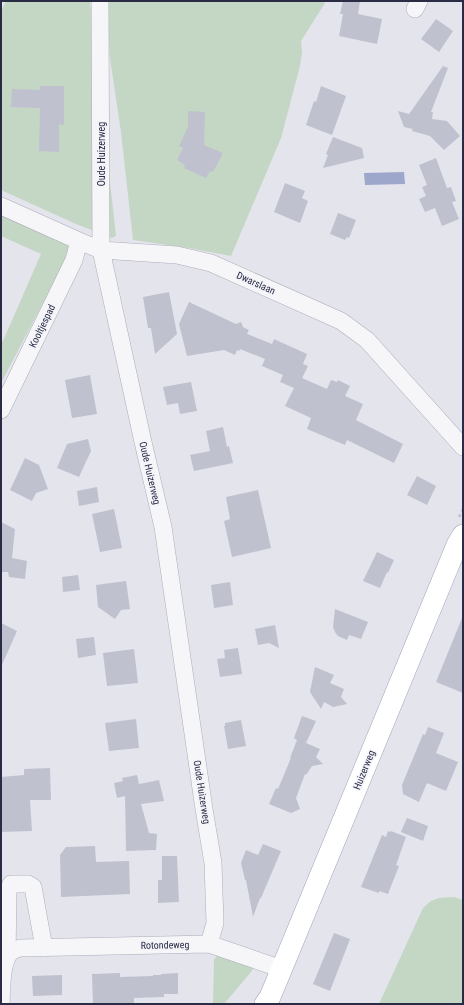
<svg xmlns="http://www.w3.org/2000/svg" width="464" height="1005" viewBox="0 0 464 1005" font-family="'Roboto Condensed',sans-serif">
  <rect width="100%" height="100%" fill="#e3e4ec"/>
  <!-- green -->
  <path fill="#c4d6c4" d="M6,1H90L97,66L116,236L112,238L76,224L1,190V11Z
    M106,1H323L325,3L301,41L302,52L300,66L281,138L231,256L189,248L133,240L121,132L110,58Z
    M1,210L73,246L1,383V341H3L41,254L1,236Z
    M454,897L463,900V1004H379L423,908L431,901L439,898Z
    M217,955L256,963L251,972L224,1004H213L214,960Z"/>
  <!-- water -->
  <path fill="#9da7cc" d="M404,172L405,184L365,185L364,173Z"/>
  <!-- building -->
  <path fill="#c0c1cf" d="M343,1H360L358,14L382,19L377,44L339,36L343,14H340Z
    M436,19L453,31L439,52L421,39Z
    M443,66L448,68L431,112H433L432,119L447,121L460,136L444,150L430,136L412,131L413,129L404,127L398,111L409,114Z
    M40,86H64V125L59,124V152L39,151L40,108L11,107L12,89L40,90Z
    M321,86L346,96L332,135L306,125L314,101L316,102Z
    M188,111L205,112L204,145L223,153L213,172L210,171L206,178L184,168L185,166L183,165L184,164L177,160L183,148L179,146L188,127Z
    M333,137L362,148L364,158L323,168L328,155L326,154Z
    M436,158L447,188L451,187L456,201L452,202L459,219L442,226L435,208L425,212L419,199L426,196L422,187L427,185L419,165Z
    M285,183L305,191L302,198L308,201L300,223L274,212Z
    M338,213L356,220L349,238L347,237L345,240L330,234Z
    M169,292L177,334L155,354L151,328H148L143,297Z
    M189,302L236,324L241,322L243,327L249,330L247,334L272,344L274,339L307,354L303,364L308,366L302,378L327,389L331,380L337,382L338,380L350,386L345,396L363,404L356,420L403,444L394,463L347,440L345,445L307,429L311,418L285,406L294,388L280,382L283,375L262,366L265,359L240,349L239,351L237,350L235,355L224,350L187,356L179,324Z
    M90,375L97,414L72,418L65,380Z
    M191,382L197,411L180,414L178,403L167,405L163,387Z
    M223,427L227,447L229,446L233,463L194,471L190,455L210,451L206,431Z
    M88,439L91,451L79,477L57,468L67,444Z
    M25,458L39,465L48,489L36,493L32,501L10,490Z
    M417,476L436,486L427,505L407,495Z
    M97,487L99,502L79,506L77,491Z
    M258,490L271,548L232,557L224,521L230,519L226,497Z
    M114,509L122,548L100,552L92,514Z
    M1,522L15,529L12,558L27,561L25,579L9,577L8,572H1Z
    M377,552L394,560L388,573L387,572L380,588L363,581Z
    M78,575L80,590L63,592L62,577Z
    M126,581L130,609L121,610L115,619L98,607L96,585Z
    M230,582L233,605L214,608L211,585Z
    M335,609L368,622L361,639L349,635L347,640L338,636L335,632L333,627Z
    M462,618H463V693L436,682Z
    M1,623L17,631L1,667Z
    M275,625L279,648L269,643L258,645L255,629Z
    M94,637L96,655L78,658L76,639Z
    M238,648L242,674L220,677L217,659L225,658L224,650Z
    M134,649L138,683L107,686L103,653Z
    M315,667L334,675L330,683L344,689L341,697L347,704L333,707L324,702L321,709L310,692Z
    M302,716L316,721L306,743L320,749L316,757L323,764L312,766L306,775L305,774L296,798L300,809L291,813L269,804L276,788L278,789L291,758H290L297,740L294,738Z
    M136,719L139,748L109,751L105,723Z
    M241,720L246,746L228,749L224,726H225V723Z
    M428,727L444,733L436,753L458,762L446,791L427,783L419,802L403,794L402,785L423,734L425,735Z
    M50,768L51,800H30L32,831L1,832V777L24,775V769Z
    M137,775L139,784L159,780L164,801L141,804L149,833L157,834L156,850L126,851L125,796L117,798L114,783L123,781L122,778Z
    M407,818L428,826L423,841L401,832Z
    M388,831L390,832L391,831L406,837L396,865L399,866L388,894L379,891V893L361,887L382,835L386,837Z
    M263,844L281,851L261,898H260L253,917L246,880H245L241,863L246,850L258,855Z
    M95,846L96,862L129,861L130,894L61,897L60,855L66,847Z
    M162,856H177L179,902L158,903V880H162Z
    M334,933L350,939L330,991L313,984Z
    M120,973V977L153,976V975H161V974L178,973V994H164V997L134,998V1004H93L92,974Z
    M62,975V995L33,996L32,976Z"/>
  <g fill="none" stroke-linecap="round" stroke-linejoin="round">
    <!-- minor casing -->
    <g stroke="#acadba" stroke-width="18">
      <path id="minor" d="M100,1L101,250L143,442L163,527L204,809L213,863L215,923L209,944
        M415,9L419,1
        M1,206L79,241L101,250L177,255L211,263L341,321L367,340L463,447
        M1,410L74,260L79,241
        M7,957L8,890L11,884H28L33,887L44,948
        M1,1004C2,991 0,957 14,950C16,949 18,949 20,948L209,944L282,969"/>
    </g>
    <!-- major casing -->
    <g stroke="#a2a4b8" stroke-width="22">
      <path id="major" d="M265,1004L270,997L457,545L463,535"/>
    </g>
    <!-- path -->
    <path stroke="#c1c1ca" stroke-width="2.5" stroke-dasharray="3 3" stroke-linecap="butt" d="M459,517L463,509"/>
    <!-- minor -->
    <use href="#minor" stroke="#f6f6f9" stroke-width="17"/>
    <!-- major -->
    <use href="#major" stroke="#fff" stroke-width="21"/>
  </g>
  <g text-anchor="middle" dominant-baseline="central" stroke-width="3" stroke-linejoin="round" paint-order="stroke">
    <!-- street labels -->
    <g font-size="10" fill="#2a2c45" stroke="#f3f4f9">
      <text transform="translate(101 154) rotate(-90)">Oude Huizerweg</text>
      <text transform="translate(256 283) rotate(24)">Dwarslaan</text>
      <text transform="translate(42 326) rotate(-64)">Kooltjespad</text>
      <text transform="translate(150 473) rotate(77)">Oude Huizerweg</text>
      <text transform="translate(364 770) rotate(-68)">Huizerweg</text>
      <text transform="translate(202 792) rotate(81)">Oude Huizerweg</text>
      <text transform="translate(165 945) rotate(-1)">Rotondeweg</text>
    </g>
  </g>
  <!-- border -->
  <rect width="464" height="1005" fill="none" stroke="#2a2c45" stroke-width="4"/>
</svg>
